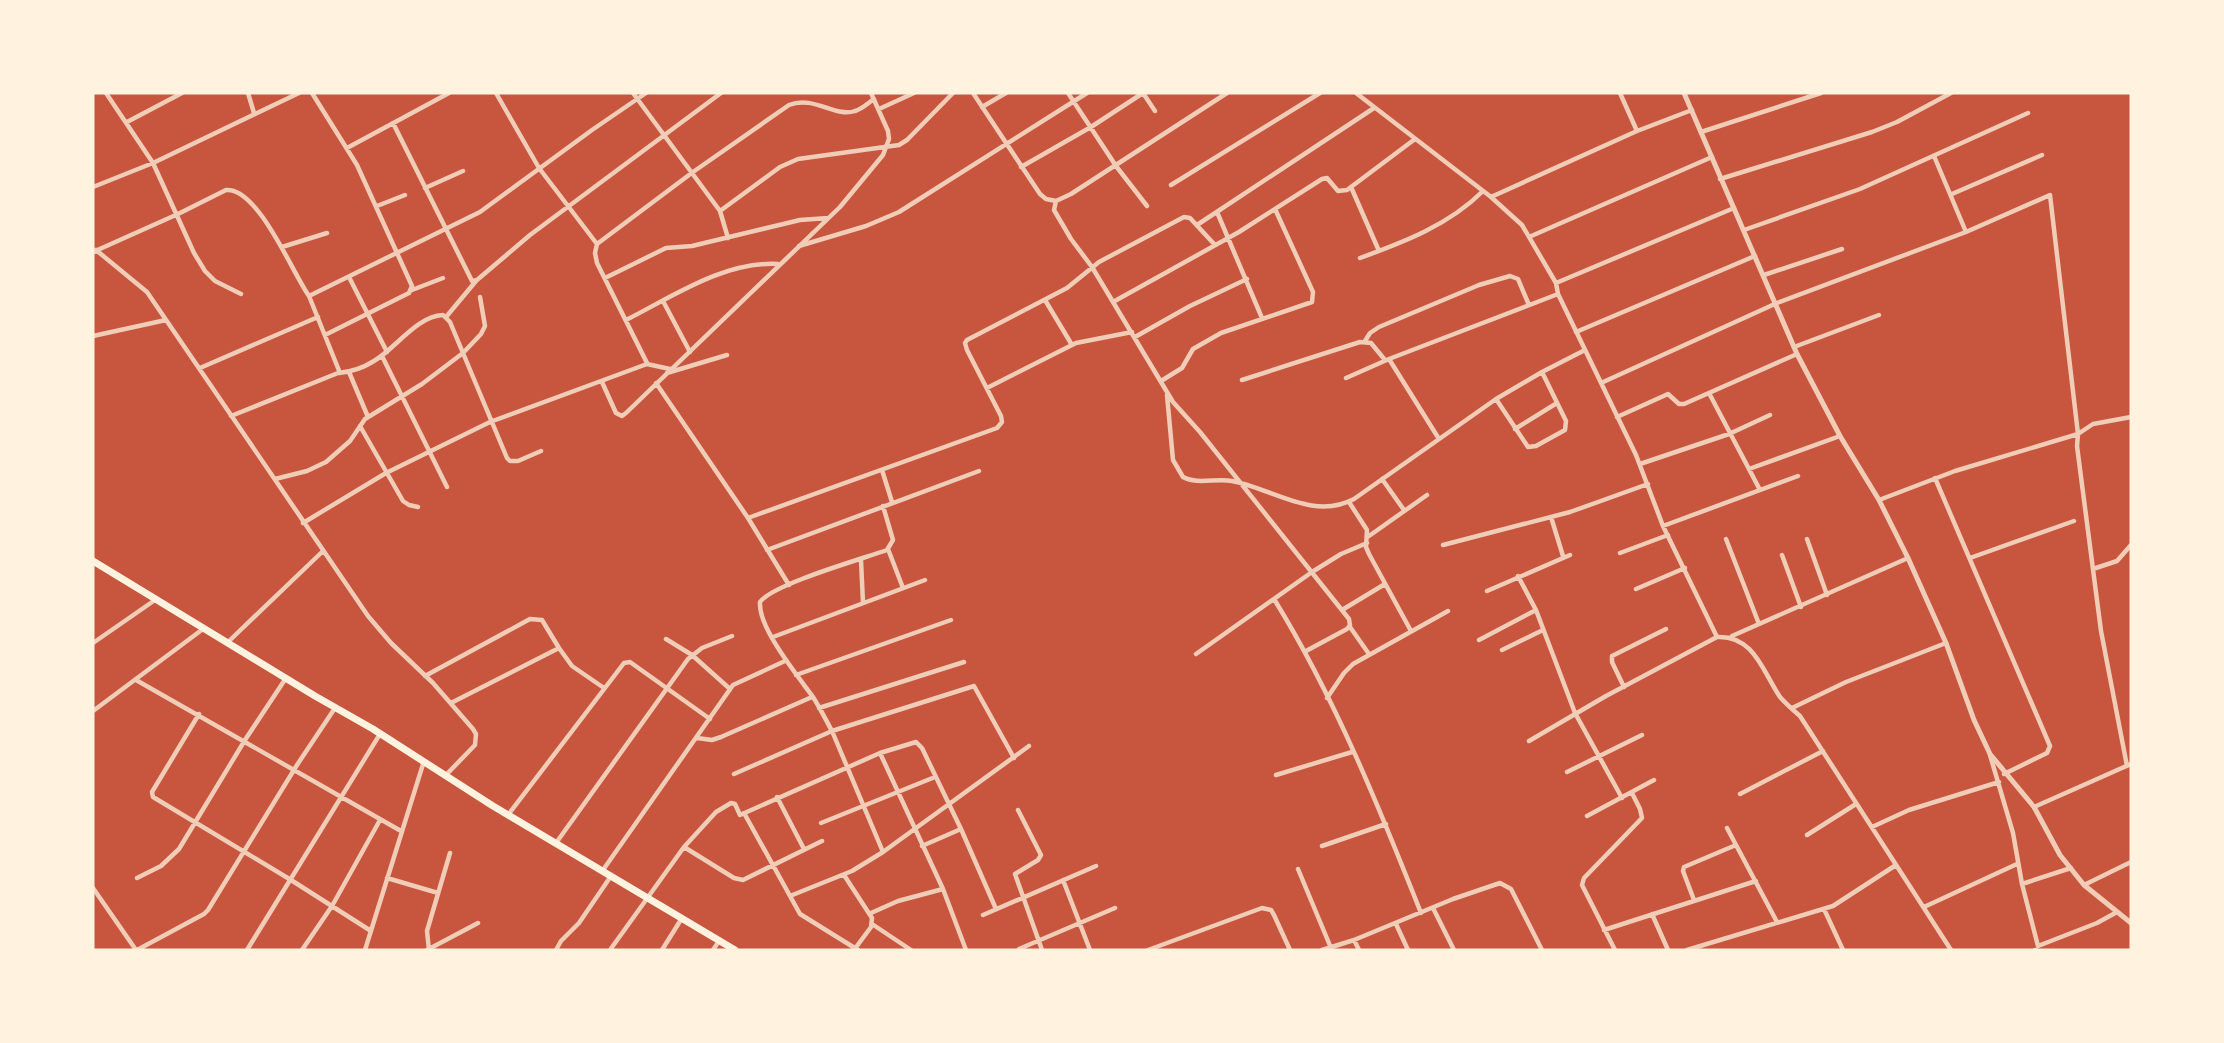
<svg xmlns="http://www.w3.org/2000/svg" width="2224" height="1043" viewBox="0 0 2224 1043" font-family="Rubik,sans-serif">
  <rect width="100%" height="100%" fill="#c8553d"/>
  <g fill="none" stroke-linecap="round" stroke-linejoin="round">
    <!-- minor -->
    <path stroke="#f1ccb7" stroke-width="4.5" d="M106,93L153,163L194,253L205,271L215,281L241,294
      M248,93L254,113
      M312,93L357,165L412,286L409,293L325,335
      M496,93L539,168L597,244L693,172L789,105C814,95 835,118 855,111C862,109 868,103 874,99
      M633,93L720,211L728,238
      M973,93L1040,194L1046,199L1056,201L1071,194L1227,93
      M1068,93L1116,166L1147,206
      M1143,93L1155,111
      M1356,93L1491,197L1522,225L1556,283L1558,294L1636,455L1663,526L1717,637C1754,635 1763,672 1780,697C1786,704 1793,710 1800,716L1951,950
      M1620,93L1637,131
      M982,107L1006,93
      M879,109L914,93
      M127,122L182,93
      M393,123L472,281L477,280L530,235L721,93
      M1701,132L1821,93
      M347,148L449,93
      M1934,156L1966,232
      M1021,167L1091,127L1143,93
      M1720,179L1872,132L1897,122L1951,93
      M1171,185L1320,93
      M93,187L153,163L299,93
      M1351,187L1379,251
      M425,188L463,171
      M1952,194L2042,155
      M1491,197L1637,131L1692,110
      M1056,201L1054,210L1071,239L1092,267L1173,402L1200,432L1349,619L1350,625L1347,629L1306,651
      M377,206L405,195
      M720,211L780,167L798,159L899,145L907,140L953,93
      M1217,212L1262,318
      M1197,225L1374,108
      M1744,230L1860,189L2028,113
      M1529,237L1712,157
      M597,244L595,253L597,263L647,363
      M799,246L866,226L899,212L1087,93
      M282,247L327,233
      M96,250L147,292L368,616L391,643L433,683L473,729L476,734L475,745L446,775
      M93,252L178,214L226,190C258,187 293,274 309,296L480,212L592,130L646,93
      M1360,258C1404,242 1449,225 1483,191
      M1764,275L1842,249
      M349,277L387,352
      M605,278L666,248L692,246L800,220L828,218
      M1556,283L1734,208
      M412,290L443,278
      M309,296L340,373
      M1045,300L1072,345
      M663,301L690,352
      M1113,302L1239,232L1322,179L1327,178L1338,191L1347,190L1415,139
      M446,317L476,281
      M626,320C672,297 724,261 778,264
      M1576,332L1755,256
      M93,336L166,320
      M1135,337L1190,306L1247,279
      M1365,341L1370,333L1379,327L1479,285L1510,276L1518,279L1529,305
      M1794,347L1879,315
      M382,356L447,487
      M1389,359L1439,439
      M200,368L318,317
      M349,372L368,417
      M667,373L727,355
      M1346,378L1389,359L1558,294
      M1242,380L1360,342L1371,343L1385,360
      M1161,381L1182,368L1193,349L1221,333L1312,302L1313,292L1275,209
      M602,382L616,413L622,416L626,413L840,207L883,155L889,139L888,131L871,93
      M656,383L748,518L789,585
      M1601,383L1777,303L1966,232L2050,195L2078,434L1955,471L1879,500
      M987,388L1076,343L1132,332
      M1709,393L1760,490
      M1167,395L1173,460L1183,477C1197,485 1216,478 1232,481C1271,488 1313,521 1354,499L1496,399L1542,372L1585,350
      M1496,399L1528,447L1536,446L1565,430L1566,421L1542,372
      M231,416L338,373C351,372 363,368 374,361C396,348 417,316 443,315L450,322L507,458L510,461H518L541,451
      M1617,417L1668,394L1679,404H1684L1797,354
      M360,426L403,501L409,505L418,507
      M1515,429L1557,403
      M1640,464L1729,434L1770,415
      M1749,469L1840,436
      M882,470L892,502
      M1935,478L2050,746L2047,753L2004,774
      M275,479L307,471L326,462L350,441L365,419L422,384L463,353L481,334L485,326L480,297
      M1382,479L1404,510
      M1349,502L1367,530L1366,547L1369,554L1411,631
      M1551,517L1563,556
      M748,518L997,428L1002,422L1001,416L967,350L965,343L967,340L1067,288L1099,262L1184,217L1190,218L1215,245
      M303,523L386,473L490,422L647,364L670,369
      M1663,526L1798,476
      M1369,536L1427,495
      M1726,539L1759,624
      M1807,539L1827,595
      M1443,545L1570,512L1648,484
      M888,549L903,588
      M767,550L979,471
      M1620,553L1668,535
      M1782,555L1801,607
      M1970,558L2074,521
      M861,560L863,603
      M2093,569L2117,561L2131,545
      M1518,576L1536,610L1575,713L1622,798
      M1636,589L1685,568
      M1487,591L1570,555
      M1274,599C1334,696 1379,807 1421,913
      M1342,610L1385,584
      M1350,627L1369,654
      M1732,636L1908,558
      M773,637L925,580
      M666,639L692,655L730,689
      M1479,640L1536,610
      M93,643L155,600
      M227,643L322,552
      M1502,650L1543,630
      M1196,654L1312,572L1341,554L1367,543
      M796,675L951,620
      M425,676L530,619L542,620L559,648
      M136,680L401,831
      M1624,687L1612,662V656L1666,629
      M1327,698L1344,673L1353,664L1448,611
      M451,703L559,648L572,666L604,688
      M819,708L964,662
      M1792,708L1846,682L1946,643
      M93,711L203,629
      M199,714L152,792L153,797L291,880L371,931
      M697,738L712,740L721,737L812,697
      M1529,741L1606,696L1717,637
      M880,753L943,889L966,950
      M1990,755L2013,833L2022,884L2038,946L2097,923L2117,912
      M2127,766L2101,631L2077,446L2078,434L2093,424L2131,417
      M1567,772L1642,735
      M734,774L832,731C826,720 820,708 813,697C798,676 758,628 760,602C773,584 862,559 887,550L893,540L883,506
      M1276,775L1352,752
      M1740,794L1823,751
      M777,797L804,849
      M2034,807L2131,764
      M1018,810L1041,855L1038,860L1015,874L1042,950
      M744,813L800,914L858,950
      M508,815L624,663L630,662L710,719
      M1587,816L1654,780
      M821,823L935,777
      M1872,827L1909,810L1999,782
      M1727,828L1777,922
      M1807,835L1856,804
      M556,843L688,659L702,648L732,636
      M922,846L961,829
      M1322,846L1386,824
      M684,847L716,812L731,803L735,804L740,815L880,753L916,742L922,748L961,829L996,909
      M883,852L832,731L974,686L1014,758
      M1298,869L1331,948
      M603,870L733,685L785,661
      M844,875L872,918L871,927L854,950
      M137,878L161,866L179,849L245,740L286,678
      M387,878L438,893
      M1063,880L1090,950
      M2022,884L2071,868
      M2084,885L2131,862
      M93,888L136,950
      M790,896L852,871L883,852L1029,746
      M1694,900L1683,871L1684,867L1736,845
      M1924,907L2017,864
      M1433,908L1454,950
      M1824,909L1843,950
      M871,913L898,901L943,889
      M1652,914L1668,950
      M983,915L1096,866
      M872,924L911,950
      M1396,924L1408,950
      M1604,930L1756,881
      M1354,940L1359,950
      M1019,949L1115,908
      M137,950L204,914L208,910L297,765L335,708
      M247,950L380,734
      M302,950L332,906L380,820
      M365,950L424,761
      M427,950L478,923
      M429,950L427,931L450,853
      M556,950L561,941L579,923L611,876
      M610,950L684,847L734,878L743,880L822,841
      M662,950L682,918
      M713,950L719,941
      M1148,950L1262,908L1271,910L1274,915L1290,950
      M1322,950L1354,940L1453,899L1500,883L1511,889L1542,950
      M1615,950L1582,885L1584,878L1642,818L1640,809L1632,793
      M1687,950L1833,906L1896,865
      M2035,950H2036"/>
    <!-- tertiary -->
    <path stroke="#f1ccb7" stroke-width="5" d="M1684,93L1797,354L1840,436L1879,500L1908,558L1946,643L1974,720L1990,754L2034,807L2060,855L2084,885L2131,923"/>
    <!-- primary -->
    <path stroke="#fff3e0" stroke-width="7" d="M93,561L315,696L373,729L493,806L735,950"/>
  </g>
  <!-- border -->
  <rect width="2224" height="1043" fill="none" stroke="#fff3e0" stroke-width="189"/>
</svg>
